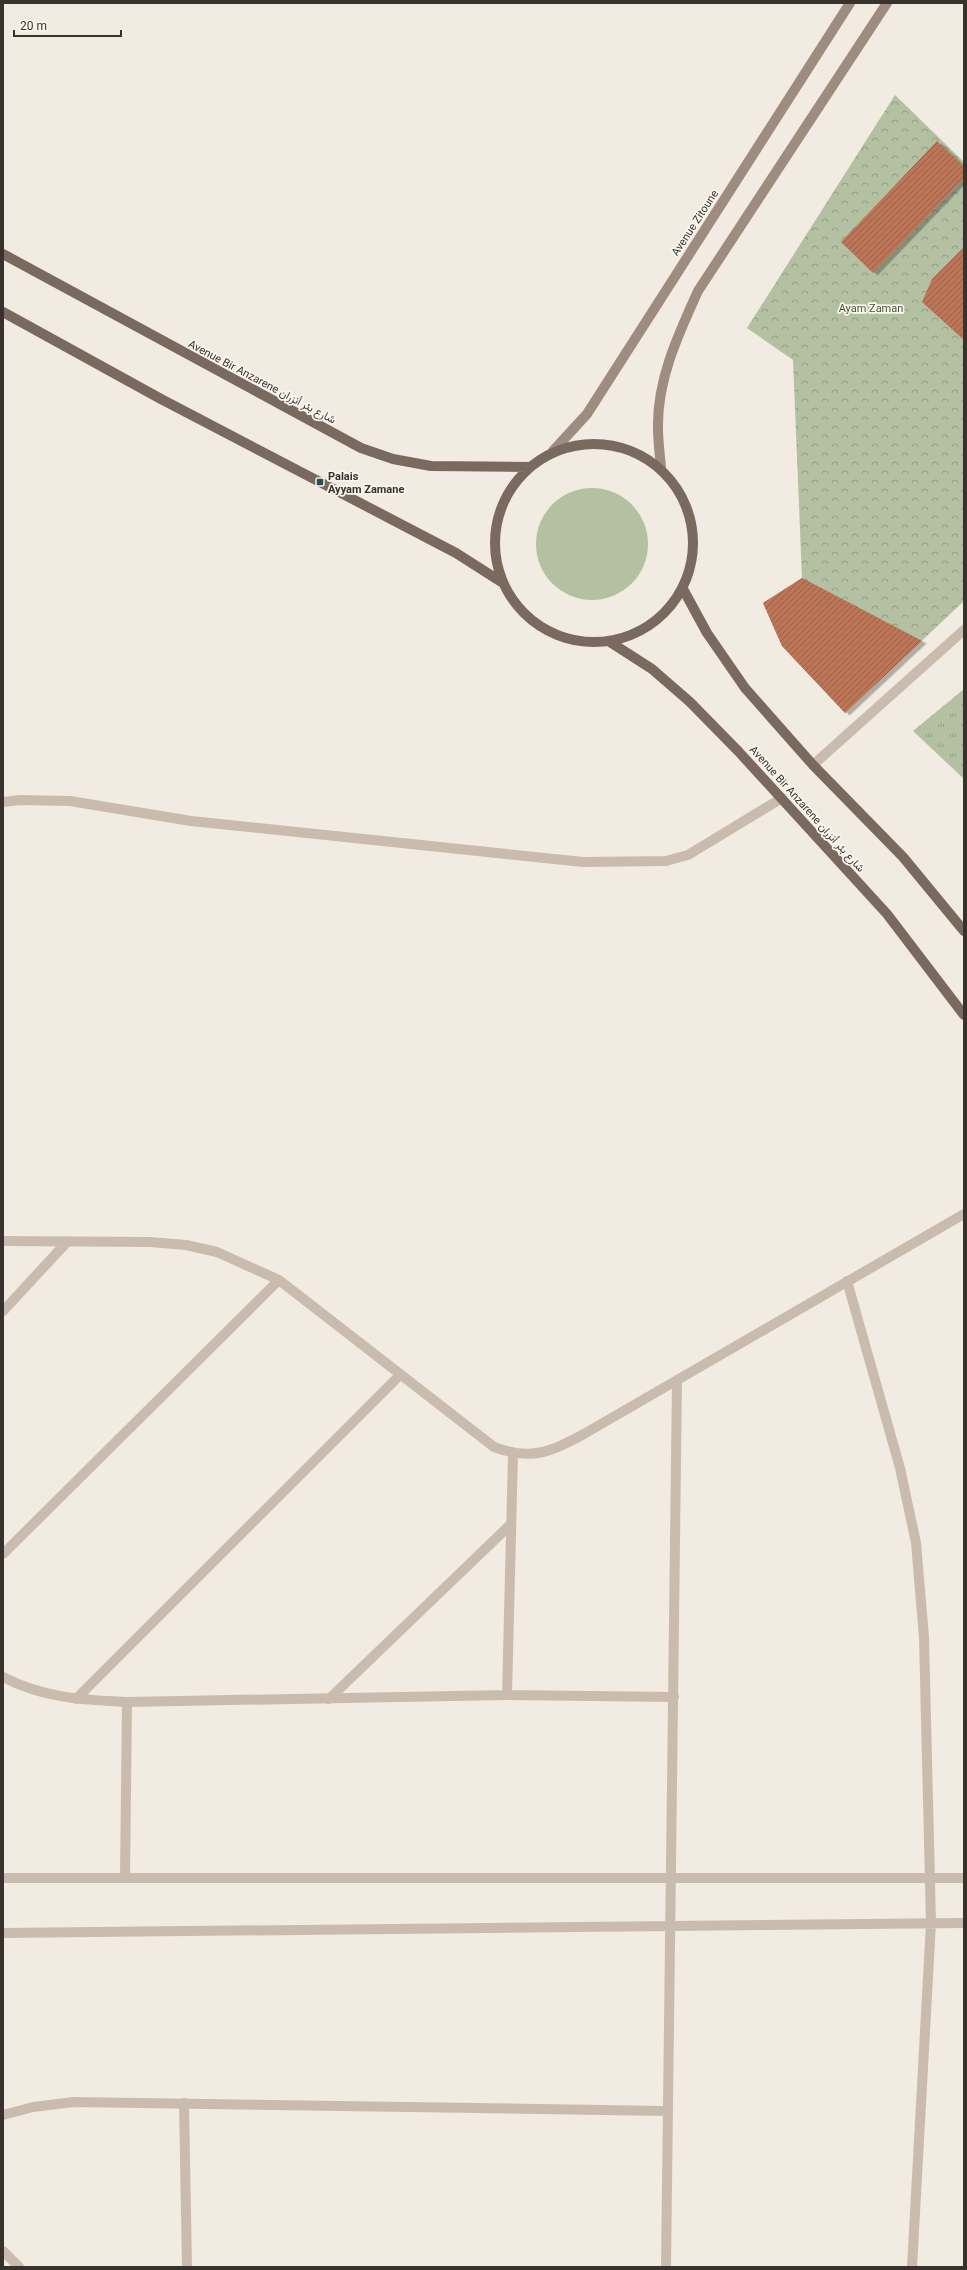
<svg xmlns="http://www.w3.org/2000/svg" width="967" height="2270" viewBox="0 0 967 2270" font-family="Roboto,Vazirmatn,sans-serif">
  <defs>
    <pattern id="grass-tufts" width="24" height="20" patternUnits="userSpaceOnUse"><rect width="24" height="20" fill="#b4c0a2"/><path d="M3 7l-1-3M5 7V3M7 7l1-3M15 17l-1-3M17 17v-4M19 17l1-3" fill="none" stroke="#939d84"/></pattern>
    <pattern id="forest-crowns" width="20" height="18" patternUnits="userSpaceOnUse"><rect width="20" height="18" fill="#b4c0a2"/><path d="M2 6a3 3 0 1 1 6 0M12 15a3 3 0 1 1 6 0" fill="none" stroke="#939d84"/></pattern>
    <pattern id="building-hatch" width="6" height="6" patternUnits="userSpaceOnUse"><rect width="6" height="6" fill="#bc7556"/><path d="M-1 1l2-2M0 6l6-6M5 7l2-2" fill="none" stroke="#9a6147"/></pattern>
    <filter id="shadow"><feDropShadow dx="4.5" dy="2.5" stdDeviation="0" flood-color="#0004"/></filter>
  </defs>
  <rect width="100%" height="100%" fill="#f2ebe2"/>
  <!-- grass -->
  <path fill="url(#grass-tufts)" d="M964,689V779L913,731Z"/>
  <!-- forest -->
  <path fill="url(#forest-crowns)" d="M895,95L964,162V601L845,713L782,646L763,603L802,578L793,360L747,328Z"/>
  <!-- garden -->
  <path fill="#b4c0a2" d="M536 544a56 56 0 1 1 112 0a56 56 0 1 1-112 0Z"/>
  <!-- building -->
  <path fill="url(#building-hatch)" filter="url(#shadow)" d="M937,141L964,167V178L873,273L841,242Z
    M964,247V340L922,302L932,279Z
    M802,578L922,641L845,713L782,646L763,603Z"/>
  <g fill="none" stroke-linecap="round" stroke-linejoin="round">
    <!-- service -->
    <path stroke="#c9bcae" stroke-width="10" d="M3,802L20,800L70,801L191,821L583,862L666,861L688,855L782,798
      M329,1699L511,1524
      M125,1878L127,1702
      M184,2103L187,2267"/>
    <!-- minor -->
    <path stroke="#c9bcae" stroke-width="10" d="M813,765L964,630
      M3,1241L150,1242L186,1245L217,1252L279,1280L494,1447C532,1461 550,1452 584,1434L964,1214
      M847,1281L900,1468L916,1543L924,1637L931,1923L912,2267
      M3,1311L67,1242
      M3,1554L279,1280
      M3,1677C43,1698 83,1700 127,1702L507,1695L674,1697
      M507,1695L513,1454
      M76,1699L400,1375
      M3,1878H964
      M3,1933L964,1923
      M3,2115L33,2107L74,2102L667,2111
      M3,2251L19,2267
      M666,2267L677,1380"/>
    <!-- secondary -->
    <path stroke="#9d8c7f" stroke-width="10" d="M553,451L587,414L850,3
      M661,468C660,455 658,442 658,428C657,380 678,335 698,291L887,3"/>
    <!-- primary -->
    <path stroke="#79695e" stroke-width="10" d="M3,254L361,448L393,459L431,466L529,467
      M3,312L161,399L456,553L503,583
      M495 543a99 99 0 1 1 198 0a99 99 0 1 1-198 0Z
      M683,589L707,633L745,688L813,765L903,857L964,931
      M610,642L652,669L690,702L739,752L887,914L964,1015"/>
  </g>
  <!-- markers -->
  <rect fill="#245057" stroke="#f9f5ee" stroke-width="1.5" x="316" y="478" width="8" height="8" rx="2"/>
  <g text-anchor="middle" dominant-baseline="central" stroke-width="3.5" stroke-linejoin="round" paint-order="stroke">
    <!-- street labels -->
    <g font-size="11" fill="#38312c" stroke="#f9f5ee">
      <text transform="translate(695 223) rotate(-57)">Avenue Zitoune</text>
      <text transform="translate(262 382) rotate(28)">Avenue Bir Anzarene شارع بئر أنزران</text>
      <text transform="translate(807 809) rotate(48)">Avenue Bir Anzarene شارع بئر أنزران</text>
    </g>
    <!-- park labels -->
    <g font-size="11" fill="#455532" stroke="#f9f5ee">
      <text x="871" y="308">Ayam Zaman</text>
    </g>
    <!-- poi labels -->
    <g font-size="11" font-weight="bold" fill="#38312c" stroke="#f9f5ee" text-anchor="start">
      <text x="328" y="476">Palais<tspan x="328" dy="13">Ayyam Zamane</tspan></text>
    </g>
  </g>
  <!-- border -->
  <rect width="967" height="2270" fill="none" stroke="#38312c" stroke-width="8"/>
  <!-- scale -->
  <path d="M14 30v6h107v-6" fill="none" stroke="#38312c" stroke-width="2"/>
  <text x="20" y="30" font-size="12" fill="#38312c" stroke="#f9f5ee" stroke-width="3" paint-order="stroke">20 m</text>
</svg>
